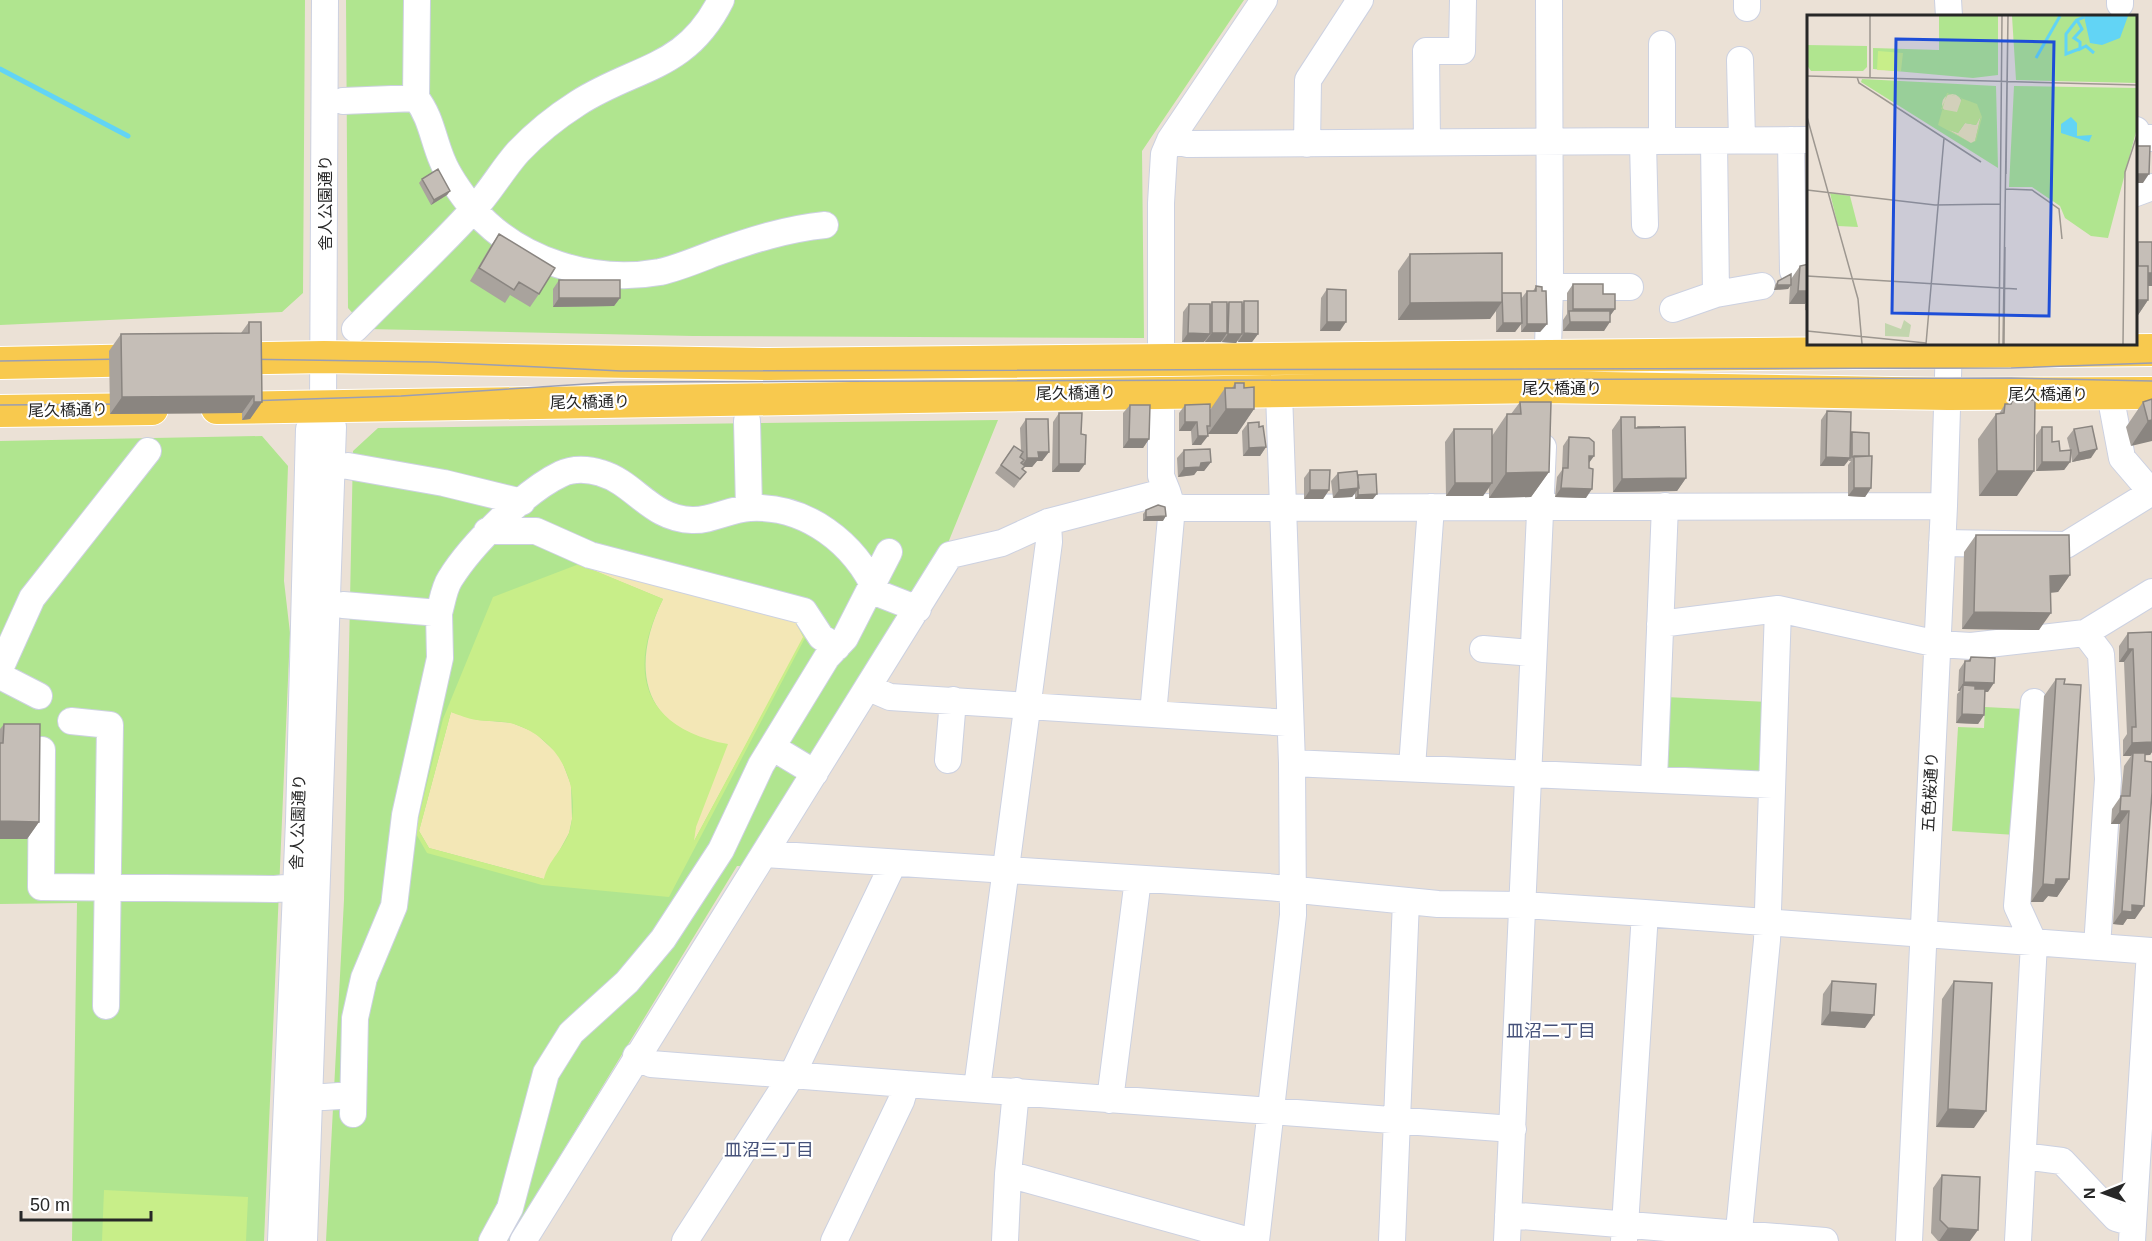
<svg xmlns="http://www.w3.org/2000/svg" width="2152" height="1241" viewBox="0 0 2152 1241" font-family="Helvetica,'Noto Sans JP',sans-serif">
  <rect width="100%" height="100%" fill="#ebe1d6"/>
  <!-- green -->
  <path fill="#b0e58f" d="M0,0H305L303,293L282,312L0,325Z
    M346,0H1244L1142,151L1144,338L693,336L367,329L348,308Z
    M998,420L948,543L743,866H737L508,1241H326L344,900L353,451L378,428Z
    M262,436L288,466L284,581L290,633L264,1241H72L77,903L0,904V441Z
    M1666,697L1768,702L1765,773L1664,768Z
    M1985,707L2024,709L2016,835L1952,831L1958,727L1984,728Z"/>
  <!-- sand -->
  <path fill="#f3e7b6" d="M585,567L787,605L804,637L693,843L709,740C636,720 634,658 663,599Z
    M451,712L478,720L512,723L534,732L560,756L571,785L572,819L569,833L544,879L429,848L419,831Z"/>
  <!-- pitch -->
  <path fill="#c8ee89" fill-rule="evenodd" d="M600,556L789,602L806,636L669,897L542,885L427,853L415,832L443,719L493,597ZM586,567L787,605L803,637L694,841L696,827L728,744C643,728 626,672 663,599ZM451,712C459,715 468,719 477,720C489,722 502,720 514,724C560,739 581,784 570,830C565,848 548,860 544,879L429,848L419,831Z
    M104,1190L248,1197L246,1241H102Z"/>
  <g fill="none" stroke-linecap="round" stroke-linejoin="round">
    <!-- stream -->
    <path stroke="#62d4f5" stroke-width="5" d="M0,69L128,136"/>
    <!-- minor casing -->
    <g stroke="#ccd1e1" stroke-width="28">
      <path id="minor" d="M1747,0V8
        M1948,0L1949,16
        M2120,4V0
        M1662,44V141
        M1740,60L1742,140
        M416,98L417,0
        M343,101L416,98C431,117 433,139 442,160C449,178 462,195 474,210C519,261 593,284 660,272C678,268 697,260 715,253C752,240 786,229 825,225
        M2136,130V138H2152
        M1170,140L1188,144L1808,140
        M1791,140L1793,271
        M1714,141L1716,294
        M1427,142L1426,51H1462L1463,0
        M1643,142L1645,225
        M1307,144L1308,80L1360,0
        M2136,193L2152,187
        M1550,287H1630
        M1673,309L1716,294L1762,286
        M355,329C394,289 436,251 473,210C490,192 502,170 518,152C535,134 556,117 578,103C636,66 686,70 721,0
        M1547,375L1550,287L1549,0
        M2110,394L2122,458L2152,493
        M747,421L749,508
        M348,466L444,483L522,502
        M1167,491L1172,507L1184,508L1944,506
        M487,531H536L590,555L804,611L821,637L837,647
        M1942,543L2066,545L2152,492
        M343,605L439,613C442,603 444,588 450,579C471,545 525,491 561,474C573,468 589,469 601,473C635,483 651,519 692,520C711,521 730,509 750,508C806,505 855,543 877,593L918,609
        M1660,624L1778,609L1938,644L1971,646L2085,633L2152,592
        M2085,633L2101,654L2108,779L2097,947
        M1483,649L1532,653
        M0,669L32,598L148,451
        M0,676L39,696
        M869,688L890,697L1290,723
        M1153,714L1172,507
        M71,721L110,725L106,1006
        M772,747L815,773
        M42,750L41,887L275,889L296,887
        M948,760L953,700
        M1292,763L1772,785
        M1412,767L1431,507
        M1654,779L1665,506
        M765,854L1268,887L1438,904L1523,905L1645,913L2152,951
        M636,1056L651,1064L906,1084
        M977,1088L1049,542L1048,522
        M324,1097L353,1095
        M1110,1100L1138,879
        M353,1114L355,1018L364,978L394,906L405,815L440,658L439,613
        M2023,1156L2062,1161L2116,1218L2133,1223
        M1008,1174L1250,1241
        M1508,1215L1825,1241
        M281,1241L299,821L309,429L323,407L325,0
        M304,1241L333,427L323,407
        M492,1241L510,1208L546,1073L571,1033L627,982L663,939L721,850L761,765L827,657L845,638L889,552
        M523,1241L950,555L1002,543L1048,522L1167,491L1161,476V203L1164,154L1170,140L1264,0
        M685,1241L792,1075L893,864
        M834,1241L901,1101L906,1084L1513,1129
        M1005,1241L1008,1174L1016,1091
        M1256,1241L1293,915L1292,763L1279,393
        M1392,1241L1406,901
        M1507,1241L1543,447
        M1624,1241L1645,913
        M1738,1241L1767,940L1778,609
        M1909,1241L1944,506L1949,344
        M2018,1241L2034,943L2017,906L2034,702
        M2132,1241L2150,951"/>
    </g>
    <!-- major casing -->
    <g stroke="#fff" stroke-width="34">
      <path id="major" d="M220,359L324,357L768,364L2152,350
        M0,363L152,360
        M217,408L1545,387L1948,394L2152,393
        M0,411L152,409"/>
    </g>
    <!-- minor -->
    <use href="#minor" stroke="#fff" stroke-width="26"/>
    <!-- major -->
    <use href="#major" stroke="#f8c94e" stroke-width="32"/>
    <!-- tram -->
    <path stroke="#9a9eb3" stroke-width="1.5" d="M246,359L433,362L621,371L2011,368L2152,363
      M0,361L126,359
      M245,401L401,396L617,382L2011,378L2152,381
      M0,405L125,404"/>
  </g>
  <!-- wall -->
  <path fill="#a9a39d" d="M422,179L450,191L447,195L431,205L419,183Z
    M499,234L539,294L530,307L510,295L505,303L470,281L490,247Z
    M2138,242H2152V286H2148V300L2136,318V245Z
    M1410,254L1502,293L1521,299L1527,291H1533L1536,286L1542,291L1547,324L1540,332H1521V324L1515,332H1496V311L1490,319L1398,320V271Z
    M1809,264V311L1805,310V304H1789L1790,286L1788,289L1774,290L1775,285L1778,281L1791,279L1800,266Z
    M559,280L620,298L614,306L553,307V289Z
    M1573,284L1603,294L1615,309L1610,316L1604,331H1563V320L1567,314V293Z
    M1327,289L1340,331H1320L1321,298Z
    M1244,301L1258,334L1252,342H1238V340L1236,343L1222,342V340L1221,342H1205V340L1204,342H1182L1183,312L1189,304L1210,305L1212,302L1227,304L1229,302L1242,304Z
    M249,322L262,402L250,419L242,420V413L110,414L109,351L121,334L241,333Z
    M1235,383L1244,388L1254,409L1237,434H1208V429L1201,445H1192L1191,431H1179V413L1185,405L1210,410L1225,388H1232Z
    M2015,396L2017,496H1979L1978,439L1996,414H1999L2005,404H2009Z
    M1520,402L1549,472L1531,497L1489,498V488L1483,496H1446L1445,442L1454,429L1492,436L1507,414H1511Z
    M2143,402L2152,420L2131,446L2126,427Z
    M1130,405L1149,439L1143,448H1123V413Z
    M1827,411L1851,435L1852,432L1869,456L1871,488L1865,497L1848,496V465L1851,461H1849V460L1844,466H1820L1821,420Z
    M1059,413L1081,434L1085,464L1079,472H1052L1053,422Z
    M1621,417L1635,428H1638V427L1686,478L1677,491L1613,492L1612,430Z
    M1026,419L1049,452L1042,461H1037L1032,467H1024L1023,469L1026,472L1014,488L995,473L1014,446L1021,451L1020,428Z
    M1248,423L1259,427L1266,447L1260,456H1243L1242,431Z
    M2042,427L2052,442L2060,451L2070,450L2067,438L2074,429L2091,458L2072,462L2071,453L2070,462L2064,470L2036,471V435Z
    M1569,437L1594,456L1589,463L1586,498L1555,497L1557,477L1562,470L1563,446Z
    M1184,450L1211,462L1204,471H1197L1194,475L1178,477L1177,458Z
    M1310,470L1329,490L1323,499H1304V478Z
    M1338,473L1358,475L1373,499H1355V493L1352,497L1333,498L1331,481Z
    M1146,510L1163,521H1143V514Z
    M1976,535L2070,575L2058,592L2051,593L2039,630L1962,629L1964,552Z
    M2152,632V752L2150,755H2145L2135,919H2127L2123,925L2113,924L2120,824H2111L2112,809L2121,796L2124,766L2131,756H2123V740L2127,734L2124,662H2119V646L2128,633Z
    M1971,657L1988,692H1985L1984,715L1978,724L1956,723L1957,694L1960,691H1958L1959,670L1965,661H1968Z
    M2056,679L2069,879L2057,897L2048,896L2043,902H2031L2044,696Z
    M4,724L39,822L27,839H0V729Z
    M1832,981L1865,1028L1821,1025L1823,994Z
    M1954,981L1974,1128L1936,1127L1942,999Z
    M1942,1175L1970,1241H1938L1931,1233L1933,1188Z"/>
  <!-- shaded-wall -->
  <path fill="#8a8580" d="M2136,174H2149L2143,183H2136Z
    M450,191L447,195L431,205L434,200Z
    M2138,273H2152V286H2136Z
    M1777,285H1791L1788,289L1774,290Z
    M1798,291H1809V304L1808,299L1805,304H1789Z
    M559,298H620L614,306L553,307Z
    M2136,300H2148L2136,318Z
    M1502,302L1490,319L1398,320L1410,303Z
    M1573,309H1615L1609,317L1569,314Z
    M1327,322H1346L1340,331H1320Z
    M1570,322H1610L1604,331H1563Z
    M1503,323H1522L1515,332H1496Z
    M1527,324H1547L1540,332H1521Z
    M1188,333L1210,334L1204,342H1182Z
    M1212,333H1227L1221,342H1205Z
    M1244,333L1258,334L1252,342H1238Z
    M1228,334H1242L1236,343L1222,342Z
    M254,396L242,413L110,414L122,397Z
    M254,402H262L250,419L242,420Z
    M1226,409H1254L1237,434H1208Z
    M2152,420V441L2131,446L2148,421Z
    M1185,422H1197L1191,431H1179Z
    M1198,436H1208L1201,445H1192Z
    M1129,439H1149L1143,448H1123Z
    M1266,447L1260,456H1243L1249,448Z
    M2097,449L2091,458L2072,462L2079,453Z
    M1038,452H1049L1042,461H1037L1032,467H1024L1016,478L1024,467H1021L1027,458Z
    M1589,456H1594L1588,464Z
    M1826,457L1850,458L1844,466H1820Z
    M1211,462L1204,471H1197L1194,475L1178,477L1184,468L1201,463Z
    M2042,462H2070L2064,470L2036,471Z
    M1059,464H1085L1079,472H1052Z
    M1997,471H2034L2017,496H1979Z
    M1549,472L1531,497L1489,498L1506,473Z
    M1686,478L1677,491L1613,492L1622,479Z
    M1455,483H1492L1483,496H1446Z
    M1359,488L1352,497L1333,498L1339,490Z
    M1561,488L1592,489L1586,498L1555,497Z
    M1854,488H1871L1865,497L1848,496Z
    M1310,490H1329L1323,499H1304Z
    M1377,494L1373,499H1355L1358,495Z
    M1166,516L1163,521H1143L1146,517Z
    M2070,575L2058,592L2038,593L2050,576Z
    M1974,612L2051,613L2039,630L1962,629Z
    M2128,649H2133L2124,662H2119Z
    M1964,682L1994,683L1988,692L1963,691V685L1960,691H1958Z
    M1962,714L1984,715L1978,724L1956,723Z
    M2152,742V752L2150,755L2132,756L2133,753L2131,756H2123L2132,743Z
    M2120,811H2129L2120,824H2111Z
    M0,821L39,822L27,839H0Z
    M2056,879H2069L2057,897L2048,896L2043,902H2031L2043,884Z
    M2132,905L2144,906L2135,919H2127L2123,925L2113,924L2122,911Z
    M1830,1012L1874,1015L1865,1028L1821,1025Z
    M1948,1109L1986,1111L1974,1128L1936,1127Z
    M1948,1228L1978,1230L1970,1241H1939Z"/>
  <!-- building -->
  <path fill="#c5beb7" stroke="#8a8580" stroke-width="1.5" d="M2136,146H2150L2149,174H2136Z
    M438,169L450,191L434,200L422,179Z
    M499,234L555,268L539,294L519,282L514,290L479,268Z
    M2138,242H2152V273H2148V266H2138Z
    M1502,253V302L1410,303V254Z
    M1809,264V291H1798L1800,266Z
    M2136,266H2148V300H2136Z
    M1791,274V285H1777L1778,281Z
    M559,280H620V298H559Z
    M1573,284H1603V294H1615V309H1573Z
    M1536,286L1542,287V291H1546L1547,324H1527V291H1536Z
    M1327,289L1346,290V322H1327Z
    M1502,293H1521L1522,323H1503Z
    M1244,301H1258V334L1244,333Z
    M1212,302H1227V333H1212Z
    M1229,302H1242V334H1228Z
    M1189,304H1210V334L1188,333Z
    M1569,311H1610V322H1570Z
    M249,322H261L262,402H254V396L122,397L121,334L249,333Z
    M1235,383H1244V388L1254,387V409H1226L1225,388H1235Z
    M2015,396H2028V400H2035L2034,471H1997L1996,414L2004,413L2005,404H2011Z
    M2152,399V420L2148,421L2143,402Z
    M1520,402H1551L1549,472L1506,473L1507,414H1521Z
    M1210,404V426H1207L1208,436H1198L1197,422H1185V405Z
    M1130,405H1150L1149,439H1129Z
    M1827,411L1851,412L1850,458L1826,457Z
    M1059,413H1082L1081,434L1086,435L1085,464H1059Z
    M1621,417H1635V428L1685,427L1686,478L1622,479Z
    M1026,419H1048L1049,452H1038L1039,458H1027Z
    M1259,422V427L1263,426L1266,447L1249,448L1248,423Z
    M2092,426L2097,449L2079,453L2074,429Z
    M1638,427H1660L1638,428Z
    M2042,427H2052V442L2059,441L2060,451L2071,450L2070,462H2042Z
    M1454,429H1492V483H1455Z
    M1852,432L1869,433V456L1852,457Z
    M1569,437L1589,438L1594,442V456H1589V468L1593,469L1592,489L1561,488L1563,468H1568Z
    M1014,446L1023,452L1020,457L1024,460L1021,463L1025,466L1022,469L1026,472L1020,479L1001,465Z
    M1210,449L1211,462L1201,463L1200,467L1184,468V450Z
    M1854,456H1872L1871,488H1854Z
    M1310,470H1330L1329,490H1310Z
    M1357,471L1359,488L1339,490L1338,473Z
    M1376,474L1377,494L1358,495V475Z
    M1158,505L1165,507L1166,516L1146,517V510Z
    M1976,535H2069L2070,575L2050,576L2051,613L1974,612Z
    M2152,632V742L2132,743V727H2136L2133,649H2128V633Z
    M1971,657L1995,658L1994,683L1964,682L1965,661H1970Z
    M2056,679H2065L2064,684L2081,685L2069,879H2056L2055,885L2043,884Z
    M1963,685L1975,686V689H1985L1984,715L1962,714Z
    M4,724H40L39,822L0,821V743H3Z
    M2133,753H2145V761L2152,762V792L2144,906L2132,905V912L2122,911L2129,811H2120L2121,796H2130Z
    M1832,981L1876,984L1874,1015L1830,1012Z
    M1954,981L1992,983L1986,1111L1948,1109Z
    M1942,1175L1980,1177L1978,1230L1948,1228L1940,1220Z"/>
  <g text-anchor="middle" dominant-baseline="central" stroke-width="4.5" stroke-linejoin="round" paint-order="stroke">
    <!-- street labels -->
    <g font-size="16" fill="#272727" stroke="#fff">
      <text transform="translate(325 203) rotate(-90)">舎人公園通り</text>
      <text x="1562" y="388">尾久橋通り</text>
      <text transform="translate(1076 393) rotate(-1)">尾久橋通り</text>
      <text x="2048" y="394">尾久橋通り</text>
      <text transform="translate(590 402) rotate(-1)">尾久橋通り</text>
      <text transform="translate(68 410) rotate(-1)">尾久橋通り</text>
      <text transform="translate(1930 792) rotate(-87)">五色桜通り</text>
      <text transform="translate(298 822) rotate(-88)">舎人公園通り</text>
    </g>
    <!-- neighbourhood labels -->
    <g font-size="18" fill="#455179" stroke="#fff">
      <text x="1551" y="1031">皿沼二丁目</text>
      <text x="769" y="1150">皿沼三丁目</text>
    </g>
  </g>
  <!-- overview -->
  <g transform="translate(1807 15)">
    <rect width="330" height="330" fill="#ebe1d6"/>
    <path d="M132,1H191V60L166,63L66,54V33L132,35ZM205,1H330V68L209,65ZM0,30L60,31V52L56,56H4L0,50ZM55,64L189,71L191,153L54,67ZM207,71L330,73V113L301,223L284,221L258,203L253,191L225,172H202ZM23,178L43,181L51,212L31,211Z" fill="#b0e58f"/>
    <path d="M135 89a10 10 0 1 1 20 0a10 10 0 1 1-20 0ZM174,100L168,126L164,128L138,113L151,118L158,108L169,110Z" fill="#f3e7b6"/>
    <path d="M97,305L104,310L102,322L78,321V308L94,314Z" fill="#c2d5ad"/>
    <path d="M71,36L96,38L94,56L70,55ZM140,78L170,89L175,102L169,126L164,128L131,110ZM141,79L155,83L150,97L134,94ZM174,101L168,126L164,128L142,115L151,118L158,108L169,110Z" fill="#c8ee89" fill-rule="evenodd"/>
    <path d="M277,1H321L313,23L295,30L283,28ZM264,102L270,108V121L285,120L282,127L254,118V109Z" fill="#62d4f5"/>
    <path fill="none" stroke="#62d4f5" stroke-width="3" d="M277,2L270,5L275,14L267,23L273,27V34L279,31L287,38M269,6L259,19V39L272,34M229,43L253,1"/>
    <path fill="none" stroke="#9d9790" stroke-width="1.5" d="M0,61L330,70M50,62L52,68L174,147M63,62V1M0,102L51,284L55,329M199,159L201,1M199,174L225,175L252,194L255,224M0,175L128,190L194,189M0,261L210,274M0,316L119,328M119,329L137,123M192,329L195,1M196,329L201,1M197,329L198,232M316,329L318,157L330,120"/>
    <path fill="#1d4ed8" fill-opacity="0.15" stroke="#1d4ed8" stroke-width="3" d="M89,24L247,27L242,301L85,298Z"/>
    <rect width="330" height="330" fill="none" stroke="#272727" stroke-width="3"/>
  </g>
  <!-- north arrow -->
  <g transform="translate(2104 1193) rotate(269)" stroke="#ffffff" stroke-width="4.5" paint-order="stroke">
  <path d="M0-4.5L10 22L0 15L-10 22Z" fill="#272727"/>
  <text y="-9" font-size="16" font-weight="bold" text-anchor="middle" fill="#272727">N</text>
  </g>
  <!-- scale -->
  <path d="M21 1211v9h130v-9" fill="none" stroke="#272727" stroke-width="3"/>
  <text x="30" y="1211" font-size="18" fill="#272727" stroke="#ffffff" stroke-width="4.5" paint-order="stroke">50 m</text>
</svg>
